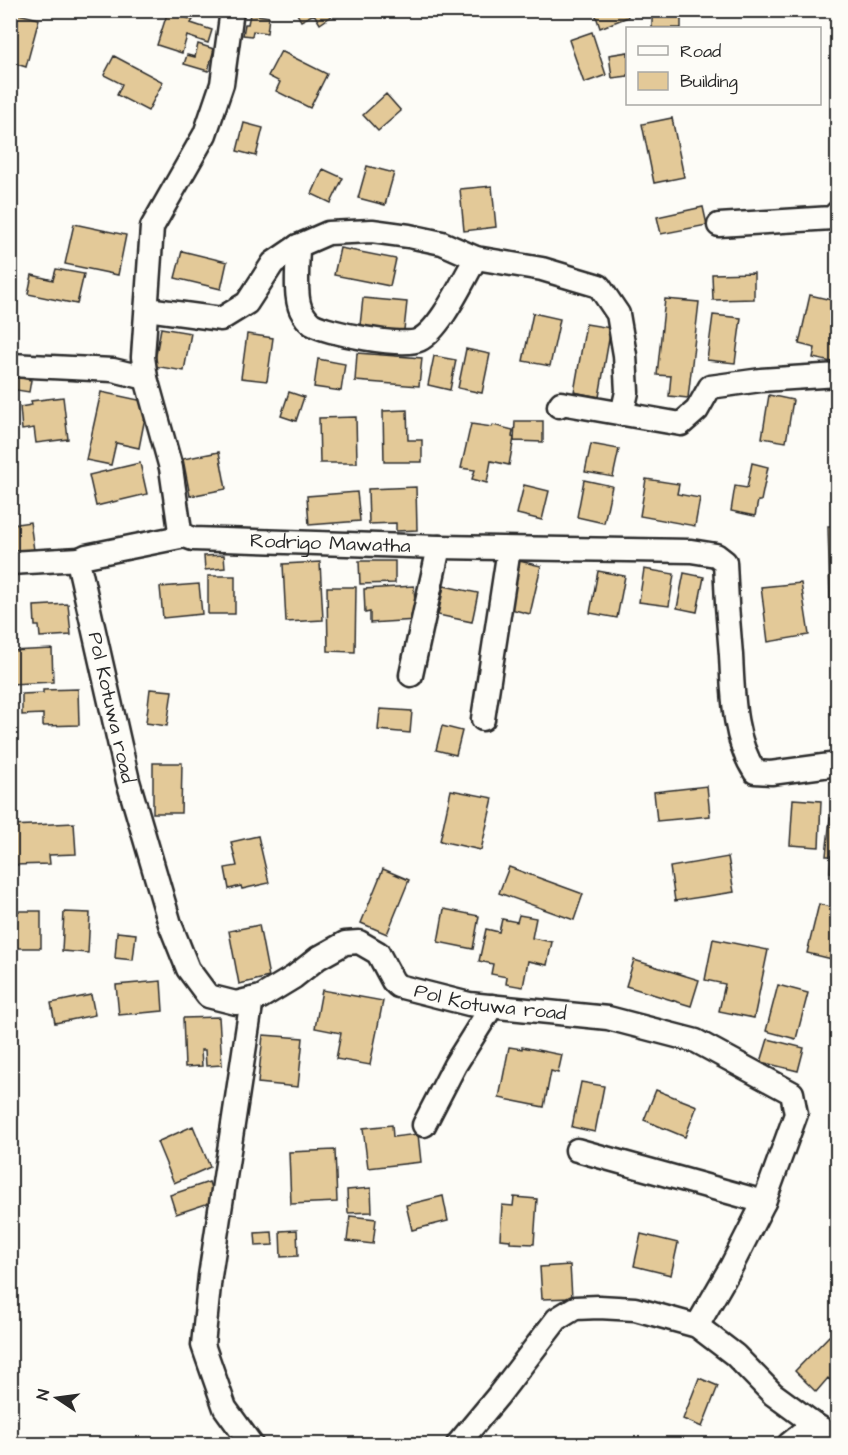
<svg xmlns="http://www.w3.org/2000/svg" width="848" height="1455" viewBox="0 0 848 1455" font-family="'Architects Daughter',sans-serif">
  <rect width="100%" height="100%" fill="#fdfcf7"/>
  <filter id="ink" filterUnits="userSpaceOnUse"><feTurbulence type="fractalNoise" baseFrequency=".0167" numOctaves="2"/><feDisplacementMap in="SourceGraphic" scale="12" xChannelSelector="R" yChannelSelector="G"/><feConvolveMatrix kernelMatrix="1 2 1 2 8 2 1 2 1" color-interpolation-filters="sRGB"/></filter>
  <g filter="url(#ink)">
    <!-- building -->
    <path fill="#e3c998" stroke="#2b2b2b" stroke-width="1.5" d="M295,10H334L336,13L320,24L314,14L301,21Z
      M594,10H626L628,17L600,28Z
      M652,10H681V28H652Z
      M168,11L193,20L191,23L212,30L208,43L187,36L182,53L157,45Z
      M10,12L39,19L26,67L10,62Z
      M250,14L269,17L267,33L253,31L252,36L243,35L245,24H248Z
      M592,32L606,75L584,83L569,40Z
      M198,44L214,49L208,71L184,64L187,55L195,57Z
      M281,51L327,74L310,108L276,91L280,82L268,76Z
      M628,52V76L612,78L609,55Z
      M114,56L163,82L148,111L117,95L122,84L104,75Z
      M386,94L401,111L378,131L363,115Z
      M672,118L684,177L654,183L642,124Z
      M244,123L263,128L256,156L237,151Z
      M367,166L394,173L385,205L358,198Z
      M323,169L343,178L331,203L312,194Z
      M492,186L496,227L464,231L460,189Z
      M703,207L707,225L661,234L657,217Z
      M74,224L126,235L118,275L65,264Z
      M340,248L396,259L390,286L334,275Z
      M182,251L227,262L221,289L175,278Z
      M56,269L84,274L77,304L28,294L32,275L53,280Z
      M754,273V299L713,300L712,274Z
      M810,295L836,301L831,327L838,329L836,363L813,358L815,348L799,344Z
      M363,298L407,302L403,339L359,335Z
      M665,299L699,302L688,398L669,396L671,376L657,375Z
      M533,313L560,319L550,366L523,361Z
      M713,315L741,318L735,363L707,360Z
      M586,324L611,328L599,397L574,392Z
      M161,328L191,333L184,371L154,366Z
      M247,334L273,338L267,381L241,378Z
      M466,349L490,354L482,393L458,388Z
      M357,353L422,358L419,386L355,381Z
      M434,356L456,360L450,390L428,385Z
      M318,359L345,364L341,391L314,387Z
      M12,376L31,380L29,392L10,389Z
      M101,392L148,402L139,448L116,443L111,465L86,460Z
      M289,392L304,397L296,421L281,416Z
      M769,395L793,400L786,442L762,438Z
      M63,397L68,439L36,443L34,428L22,430L20,407L32,405L31,401Z
      M407,410L408,440H422V462H384L383,411Z
      M356,417L357,463H320L319,418Z
      M515,421H543V442L514,441Z
      M471,424L492,427L493,425L513,430L512,437L514,438L509,465L491,461L487,483L472,479L475,470L461,468Z
      M591,444L619,449L613,477L585,472Z
      M219,452L226,489L190,496L183,459Z
      M140,463L147,494L96,506L89,475Z
      M752,463L768,467L761,501H758L755,516L731,511L735,486L747,488Z
      M646,479L679,484L677,494L700,498L695,526L640,516Z
      M584,480L612,486L604,523L577,517Z
      M524,485L549,491L542,520L517,514Z
      M416,487L417,530L396,531V523L369,524L368,489Z
      M357,492L360,521L309,525L307,496Z
      M30,522L34,550L10,552V525Z
      M828,526H838V600H830Z
      M224,555L225,568L205,570L204,556Z
      M359,561H395V583L360,584Z
      M519,561L541,566L530,614L507,608Z
      M320,562L323,620L286,622L283,564Z
      M644,569L674,574L669,606L639,602Z
      M598,571L625,576L617,618L590,613Z
      M684,573L704,577L697,612L677,608Z
      M208,576H235V614H208Z
      M801,583L809,635L768,642L761,587Z
      M199,584L202,614L163,618L160,587Z
      M414,586L416,620L370,623V612L365,613L364,589Z
      M444,586L478,593L472,622L438,615Z
      M327,587H356L355,652L328,651Z
      M68,604L71,635L40,637L39,626H35L34,606Z
      M52,649L53,682L10,684V651Z
      M78,689L79,725L43,726V714L22,715V694L43,693V690Z
      M150,689L172,691L167,726L146,723Z
      M380,709L412,711L410,733L378,730Z
      M442,726L462,731L456,755L436,750Z
      M153,763H182L181,813H153Z
      M707,786L710,816L657,821L654,792Z
      M451,790L493,798L481,850L440,841Z
      M793,799L821,801L819,847L790,845Z
      M830,818L838,819V873L830,872L831,856H826Z
      M74,823L76,854L49,855L50,864L13,865L11,826Z
      M258,836L269,883L242,889L241,886L229,889L225,868L237,866L231,842Z
      M728,857L734,892L675,901L670,867Z
      M509,867L583,894L574,920L499,893Z
      M383,869L409,880L387,934L361,923Z
      M819,904L838,909V939L832,959L807,953Z
      M444,909L479,916L473,949L438,942Z
      M10,911H41V948H10Z
      M64,912L90,913L88,953L62,951Z
      M519,915L536,918L532,938L552,942L547,965L528,961L523,987L506,984L507,977L491,974L493,964L479,961L486,929L499,932L502,919L517,922Z
      M259,925L269,977L239,984L229,931Z
      M117,932L136,934L133,960L115,958Z
      M713,939L768,950L754,1018L719,1011L725,984L705,980Z
      M634,960L699,980L691,1006L626,986Z
      M161,981L163,1011L119,1015L116,985Z
      M778,985L808,993L796,1039L766,1031Z
      M322,990L383,1001L370,1065L336,1059L341,1033L315,1028Z
      M91,995L95,1015L55,1023L51,1003Z
      M219,1017L222,1065L206,1066L205,1050H201L202,1066L185,1067L183,1018Z
      M263,1035L303,1038L298,1087L258,1083Z
      M768,1039L804,1048L798,1071L761,1062Z
      M509,1047L522,1049V1047L562,1055L558,1073L551,1071L544,1107L499,1098Z
      M581,1082L604,1086L595,1132L572,1127Z
      M656,1090L697,1106L685,1137L644,1120Z
      M392,1125L393,1137L418,1134L421,1162L368,1168L363,1128Z
      M193,1126L210,1167L174,1183L157,1142Z
      M335,1150L337,1202L291,1204L289,1152Z
      M209,1182L215,1201L176,1214L170,1195Z
      M371,1188L372,1212L348,1213L347,1190Z
      M443,1196L448,1221L412,1230L406,1205Z
      M514,1197L537,1199L534,1244L510,1243V1240L500,1239L502,1205L513,1206Z
      M350,1216L376,1219L373,1244L347,1241Z
      M297,1230L298,1256L281,1257L280,1231Z
      M272,1232L273,1245L256,1246L255,1233Z
      M641,1234L678,1243L671,1275L634,1266Z
      M570,1265L572,1298L542,1299L540,1267Z
      M829,1336L838,1344V1387L828,1378L816,1392L795,1371Z
      M699,1378L718,1386L702,1427L683,1419Z"/>
    <g fill="none" stroke-linecap="round" stroke-linejoin="round">
      <!-- minor casing -->
      <g stroke="#2b2b2b" stroke-width="27">
        <g id="minor">
          <path id="s1" d="M232,10L222,84L205,134L152,227L143,357L146,378L171,468L180,531L185,536L193,539L439,547L691,551L716,555L725,562C726,593 728,624 731,655C733,693 733,739 755,772L771,773L838,764"/>
          <path d="M719,225L832,218L838,212"/>
          <path d="M298,246C298,262 294,296 301,310C303,314 308,321 312,324C328,333 403,348 419,340C441,329 463,280 476,258"/>
          <path d="M147,309L221,319L247,303L273,263L298,246L328,233L372,231L409,236L442,243L476,258L542,269L599,286L618,314L625,355L627,392L622,414"/>
          <path d="M10,365L113,370L146,378"/>
          <path d="M559,406L561,403L681,424L697,410L710,387L761,380L838,375"/>
          <path id="s2" d="M185,536L86,556L80,559L79,565L128,781L170,924L188,969L208,996L236,1003L261,997L294,977L318,958L345,943L359,942L378,953L393,981L398,986L469,1004L608,1018L696,1041L792,1093L796,1114L764,1202L731,1267L697,1326"/>
          <path d="M10,563L80,559"/>
          <path d="M411,675L439,547"/>
          <path d="M483,719L509,549"/>
          <path d="M424,1125L455,1065L492,1006"/>
          <path d="M577,1150L764,1202"/>
          <path d="M251,1444L225,1408L203,1345L210,1276L252,999"/>
          <path d="M458,1444L498,1396L557,1319L575,1308L599,1307L635,1309L697,1326L735,1355L773,1394L814,1424"/>
          <path d="M789,1444L814,1424L838,1439"/>
        </g>
      </g>
      <!-- minor -->
      <use href="#minor" stroke="#fdfcf7" stroke-width="22"/>
    </g>
  </g>
  <g text-anchor="middle" dominant-baseline="central" stroke-width="4.5" stroke-linejoin="round" paint-order="stroke">
    <!-- street labels -->
    <g font-size="20" fill="#2b2b2b" stroke="#fdfcf7">
      <text stroke="none"><textPath href="#s1" startOffset="696">Rodrigo Mawatha</textPath></text>
      <text stroke="none"><textPath href="#s2" startOffset="260">Pol Kotuwa road</textPath></text>
      <text stroke="none"><textPath href="#s2" startOffset="890">Pol Kotuwa road</textPath></text>
    </g>
  </g>
  <!-- margin -->
  <rect width="848" height="1455" fill="none" stroke="#fdfcf7" stroke-width="36"/>
  <rect x="18" y="18" width="812" height="1419" fill="none" stroke="#2b2b2b" stroke-width="2" filter="url(#ink)"/>
  <!-- legend -->
  <rect x="626" y="27" width="195" height="78" fill="#fdfcf7" stroke="#a9a8a5" stroke-width="1.5"/>
  <rect x="638" y="46" width="30" height="9" fill="#fdfcf7" stroke="#a9a8a5" stroke-width="1.5"/>
  <text x="680" y="57" font-size="18" fill="#2b2b2b">Road</text>
  <rect x="638" y="72" width="30" height="18" fill="#e3c998" stroke="#a9a8a5" stroke-width="1.5"/>
  <text x="680" y="87" font-size="18" fill="#2b2b2b">Building</text>
  <!-- north arrow -->
  <g transform="translate(57 1398) rotate(283)" stroke="#fdfcf7" stroke-width="4.5" paint-order="stroke">
  <path d="M0-4.5L10 22L0 15L-10 22Z" fill="#2b2b2b"/>
  <text y="-9" font-size="16" font-weight="bold" text-anchor="middle" fill="#2b2b2b">N</text>
  </g>
</svg>
